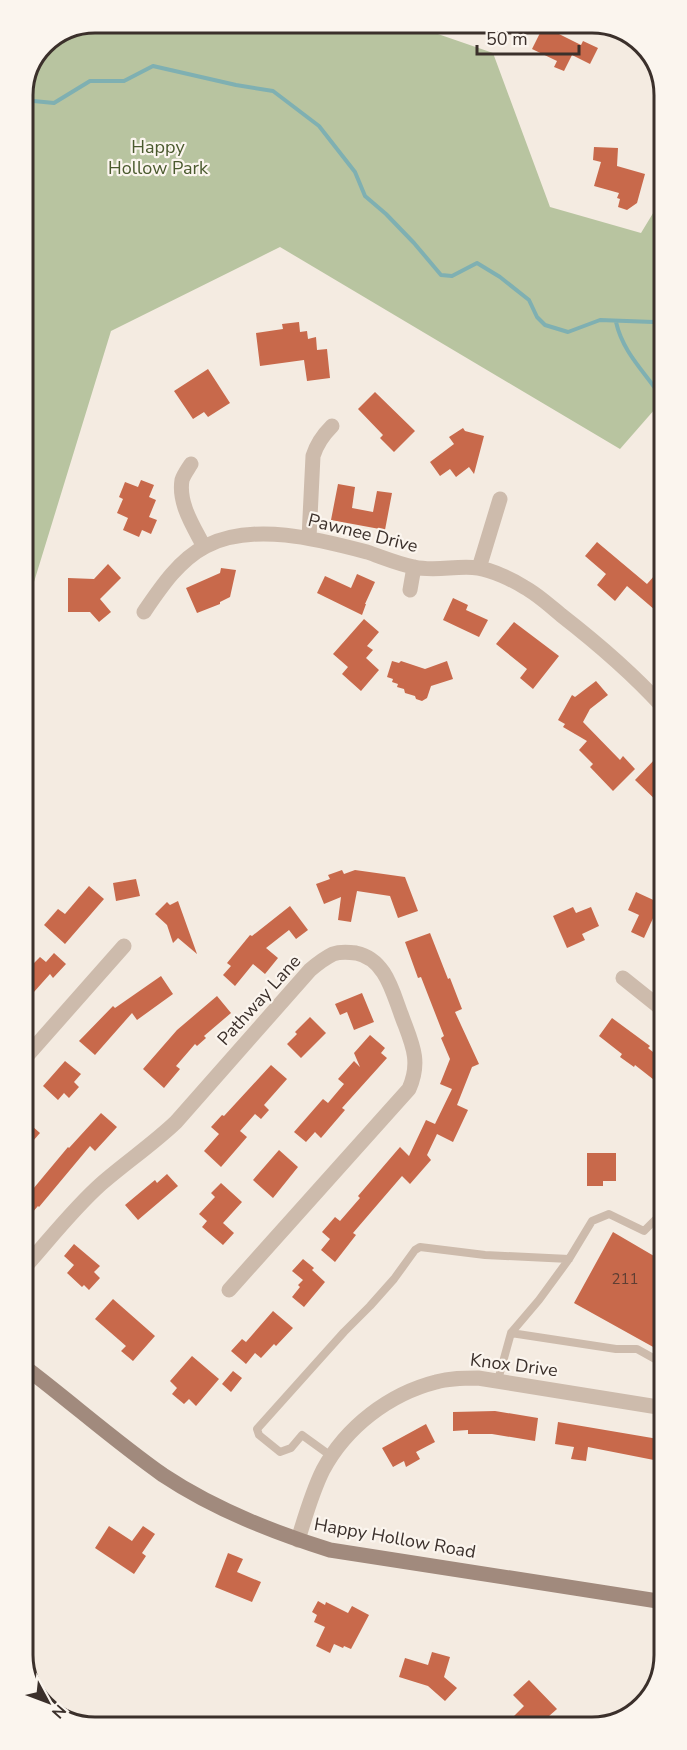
<svg xmlns="http://www.w3.org/2000/svg" width="687" height="1750" viewBox="0 0 687 1750" font-family="'Nunito Sans',sans-serif">
  <rect width="100%" height="100%" fill="#f4ebe1"/>
  <!-- green -->
  <path fill="#b8c4a0" d="M95,23H406L493,53L550,207L641,233L661,200L662,401L620,449L280,247L111,331L34,582L30,610L24,831L23,91L44,44Z"/>
  <g fill="none" stroke-linecap="round" stroke-linejoin="round">
    <!-- stream -->
    <path stroke="#7fb0b2" stroke-width="4" d="M23,100L54,103L90,81H124L153,66L236,85L273,91L319,126L355,172L365,196L386,214L414,243L441,275L452,276L477,263L500,277L529,300L537,317L545,325L568,332L600,320L653,322L661,317
      M616,322C623,353 645,372 662,398"/>
  </g>
  <!-- building -->
  <path fill="#c8694b" d="M546,26L558,31L557,33L581,45L583,41L598,48L590,64L572,55L564,71L554,67L557,61L532,49L542,29L544,30Z
    M594,147L618,148L617,166L645,174L637,203L627,210L618,207L620,199L617,198L619,193L594,186L601,162L593,160Z
    M299,322L300,332L307,331L308,339L316,337L317,350L327,349L330,378L307,381L304,360L260,366L256,333L283,329L282,324Z
    M208,369L230,403L208,417L204,412L193,419L174,391Z
    M375,392L415,431L394,452L380,438L383,435L358,409Z
    M463,428L465,431L484,436L474,474L469,467L456,477L450,469L440,476L430,462L454,444L449,437Z
    M141,480L154,485L149,497L156,500L149,517L157,520L151,534L142,530L139,537L123,530L128,518L117,513L123,499L119,497L125,482L138,487Z
    M338,484L355,487L352,508L373,512L377,491L392,493L385,530L331,520Z
    M597,542L647,584L655,575L662,581V616L627,586L615,601L597,585L606,574L585,556Z
    M108,564L121,578L100,599L111,612L99,622L90,612H68V578L94,579Z
    M221,568L236,570L230,597L220,602V604L197,613L186,588L220,573Z
    M357,574L375,582L365,604H366L362,615L317,593L325,576L351,588Z
    M453,598L468,605L466,610L488,620L479,637L443,620Z
    M364,619L379,632L367,646L373,650L366,658L379,670L361,691L342,674L348,667L333,654Z
    M514,622L559,656L533,689L520,678L527,669L496,644Z
    M392,661L399,663L401,661L425,669L447,661L453,679L431,686L427,698L422,701L416,699L415,696L405,693L404,689L397,687L398,684L392,682L393,679L387,677Z
    M596,681L608,695L590,709L583,722L620,760L623,756L635,769L613,791L590,767L593,764L579,750L587,741L563,727L565,724L558,720L572,695L575,697Z
    M656,758L662,765V806L635,780Z
    M342,870L344,874L355,870L405,877L418,911L398,918L390,896L357,891L351,922L338,920L341,897L324,904L316,884L330,879L328,875Z
    M136,879L140,896L116,901L113,883Z
    M89,886L104,899L65,944L44,925L58,909L65,914Z
    M636,892L660,903L644,938L631,932L639,915L628,910Z
    M178,901L197,954L178,938L173,943L167,925L155,914L167,902L170,905Z
    M290,906L308,930L296,939L289,930L266,948L278,958L265,974L253,964L235,986L223,975L231,966L227,963L250,935L252,936Z
    M573,907L576,913L591,907L599,926L582,934L585,940L567,948L553,916Z
    M430,933L448,979L450,978L462,1009L455,1012L479,1064L472,1067L457,1105L468,1110L453,1142L437,1134L427,1155L431,1160L410,1184L402,1176L353,1233L356,1235L335,1262L321,1250L330,1239L322,1232L335,1217L340,1221L360,1198L358,1196L400,1147L409,1156L426,1120L435,1124L452,1089L440,1084L450,1059L441,1038L444,1036L421,977L418,978L405,942Z
    M54,953L66,964L53,978L50,974L25,1002V978L32,970L29,968L40,957L46,962Z
    M161,976L173,994L137,1020L132,1013L95,1055L79,1041L113,1006L115,1008Z
    M362,993L374,1022L354,1030L347,1012L340,1015L335,1004Z
    M217,996L231,1013L204,1036L206,1038L197,1046L195,1044L176,1066L180,1069L164,1088L143,1069L177,1030Z
    M310,1017L326,1033L301,1058L287,1044L297,1034L295,1032Z
    M612,1018L650,1046L648,1048L663,1060V1087L635,1065L634,1067L620,1057L622,1054L599,1036Z
    M370,1035L385,1048L381,1053L387,1058L342,1108L345,1110L321,1138L315,1132L306,1142L294,1132L322,1100L323,1099L328,1103L344,1084L338,1079L354,1061L360,1067L354,1053Z
    M65,1061L81,1074L74,1082L79,1087L69,1098L64,1093L58,1100L43,1086Z
    M271,1065L287,1079L264,1105L269,1110L261,1119L255,1114L240,1131L247,1137L221,1167L204,1151L219,1134L211,1127L222,1115L224,1116Z
    M101,1113L117,1127L95,1151L90,1146L39,1207L38,1206L25,1221V1201L30,1196L28,1195L68,1147L69,1148Z
    M25,1120L40,1133L25,1150Z
    M279,1150L298,1167L273,1198L253,1180Z
    M587,1153H616V1181H603V1186H587Z
    M167,1174L178,1186L138,1220L125,1205L155,1180L157,1183Z
    M221,1183L242,1202L223,1223L234,1233L223,1245L202,1227L207,1221L199,1214L215,1197L211,1193Z
    M613,1232L654,1256L664,1240V1353L574,1303Z
    M74,1244L100,1266L94,1272L100,1278L89,1290L84,1285L82,1287L67,1273L74,1265L64,1256Z
    M303,1259L314,1268L312,1270L325,1282L304,1307L292,1297L300,1287L298,1285L303,1280L292,1271Z
    M113,1299L155,1336L133,1361L121,1351L126,1346L95,1319Z
    M273,1311L293,1328L276,1346L274,1344L261,1358L255,1353L246,1364L231,1351L242,1339L246,1342Z
    M192,1356L219,1379L196,1406L189,1399L184,1404L172,1394L177,1388L170,1381Z
    M233,1371L242,1378L231,1392L222,1384Z
    M495,1411L538,1418L535,1441L492,1434H468V1430L453,1431V1412Z
    M558,1422L664,1440V1462L588,1447L586,1461L571,1459L574,1447L555,1444Z
    M426,1424L435,1442L416,1452L420,1459L406,1467L404,1461L393,1467L382,1448Z
    M109,1526L132,1541L143,1526L155,1534L142,1553L146,1556L134,1574L95,1548Z
    M228,1553L243,1559L237,1572L261,1582L252,1602L215,1587Z
    M318,1601L325,1605L326,1602L348,1613L352,1606L369,1615L351,1649L344,1646L343,1648L334,1644L330,1653L316,1646L325,1627L314,1622L317,1615L312,1612Z
    M432,1652L450,1657L444,1677L457,1688L445,1701L428,1686L399,1677L405,1658L428,1665Z
    M529,1680L557,1709L540,1724H522L514,1716L524,1706L513,1695Z"/>
  <g fill="none" stroke-linecap="round" stroke-linejoin="round">
    <!-- service -->
    <path stroke="#cdbbac" stroke-width="8" d="M511,1333L616,1349H637L664,1364
      M498,1380L511,1333L539,1300L569,1259L592,1221L609,1214L644,1231L659,1216L663,1218
      M331,1456L302,1435L291,1448L280,1452L259,1435L257,1429L344,1332L370,1306L394,1279L415,1250L420,1247L485,1255L569,1259"/>
    <!-- minor -->
    <path stroke="#cdbbac" stroke-width="15" d="M191,464C188,469 184,474 182,480C178,504 194,527 204,547
      M309,538L313,456C317,443 323,435 332,426
      M479,568L500,499
      M410,590L414,567
      M144,612C161,587 179,560 206,546C253,522 318,539 367,552C382,557 398,564 414,567C435,572 457,565 478,568C492,570 513,580 524,587C537,594 549,605 561,615C597,643 631,672 662,706
      M623,978L663,1010
      M25,1058L124,946
      M25,1267C50,1239 73,1209 101,1184C125,1163 153,1144 176,1122L310,970C317,964 325,958 333,954C341,951 349,952 356,953C385,959 392,990 401,1014C411,1042 422,1060 409,1089L229,1290
      M298,1540C305,1517 312,1492 323,1470C346,1427 389,1394 436,1382C450,1378 464,1378 478,1378L664,1408"/>
    <!-- secondary -->
    <path stroke="#a18a7d" stroke-width="15" d="M26,1368C72,1403 116,1442 163,1475C214,1509 272,1532 330,1550L664,1602"/>
  </g>
  <g text-anchor="middle" dominant-baseline="central" stroke-width="4.5" stroke-linejoin="round" paint-order="stroke">
    <!-- number labels -->
    <g font-size="15" fill="#5e3e33">
      <text x="625" y="1279">211</text>
    </g>
    <!-- park labels -->
    <g font-size="18" fill="#4a5a2e" stroke="#fbf5ee">
      <text x="158" y="147">Happy<tspan x="158" dy="21">Hollow Park</tspan></text>
    </g>
    <!-- street labels -->
    <g font-size="18" fill="#3b302b" stroke="#fbf5ee">
      <text transform="translate(363 533) rotate(14)">Pawnee Drive</text>
      <text transform="translate(259 1000) rotate(-48)">Pathway Lane</text>
      <text transform="translate(514 1365) rotate(7)">Knox Drive</text>
      <text transform="translate(395 1538) rotate(10)">Happy Hollow Road</text>
    </g>
  </g>
  <!-- crop -->
  <path d="M0 0H687V1750H0ZM95 33H592A62 62 0 0 1 654 95V1655A62 62 0 0 1 592 1717H95A62 62 0 0 1 33 1655V95A62 62 0 0 1 95 33Z" fill="#fbf5ee" fill-rule="evenodd"/>
  <path fill="none" stroke="#3b302b" stroke-width="3" d="M95 33H592A62 62 0 0 1 654 95V1655A62 62 0 0 1 592 1717H95A62 62 0 0 1 33 1655V95A62 62 0 0 1 95 33Z"/>
  <!-- north arrow -->
  <g transform="translate(48 1702) rotate(131)" stroke="#fbf5ee" stroke-width="4.5" paint-order="stroke">
  <path d="M0-4.5L10 22L0 15L-10 22Z" fill="#3b302b"/>
  <text y="-9" font-size="16" font-weight="bold" text-anchor="middle" fill="#3b302b">N</text>
  </g>
  <!-- scale -->
  <path d="M477 45v9h102v-9" fill="none" stroke="#3b302b" stroke-width="3"/>
  <text x="486" y="45" font-size="18" fill="#3b302b" stroke="#fbf5ee" stroke-width="4.5" paint-order="stroke">50 m</text>
</svg>
